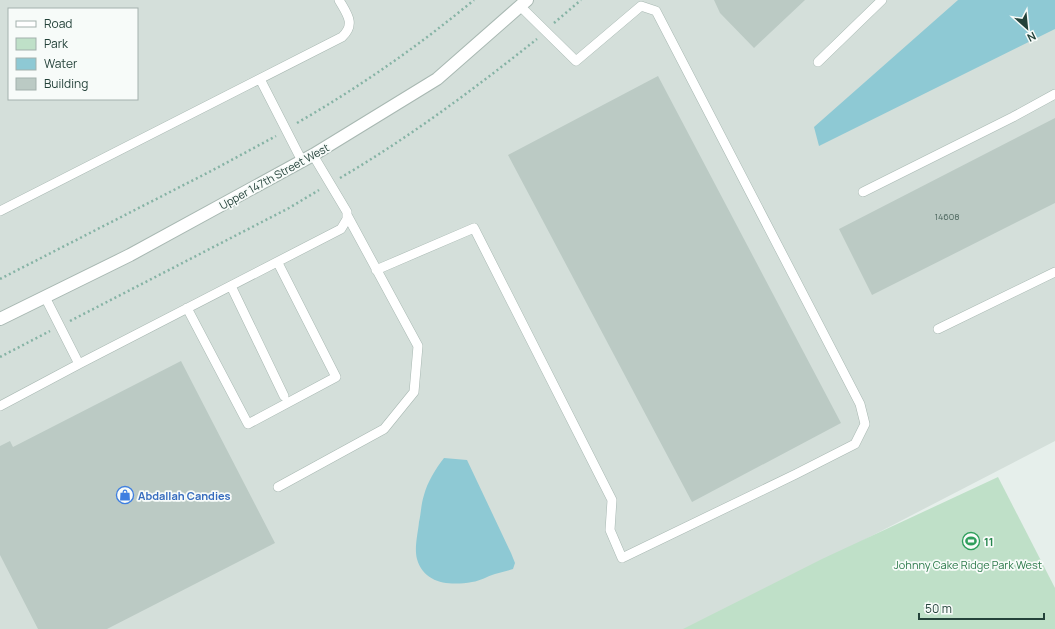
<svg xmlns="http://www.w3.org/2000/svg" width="1055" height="629" viewBox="0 0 1055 629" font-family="Manrope,sans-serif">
  <rect width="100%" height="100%" fill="#e6efeb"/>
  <!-- built -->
  <path fill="#d4dfda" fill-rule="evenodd" d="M0,0H1055V441L692,629H0ZM9,9H137V99H9Z"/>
  <!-- green -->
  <path fill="#bfe0c8" d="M998,477L1055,588V629H683L822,559Z"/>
  <!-- water -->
  <path fill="#8ec9d4" d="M958,0H1055V29L819,146L814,127Z
    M444,458L467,460L511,553L515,563L513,569C507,571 501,572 495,574C487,576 481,581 472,582C450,586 424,584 417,559C414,548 418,533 419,522C421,514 421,504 424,495C427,483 436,468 444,458Z"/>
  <!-- building -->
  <path fill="#bbcac4" d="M714,0H805L754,48L720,13Z
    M658,76L841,423L692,502L508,155Z
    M1055,118V203L872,295L839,229Z
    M181,361L275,543L107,629H38L0,555V446L10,441L13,447Z"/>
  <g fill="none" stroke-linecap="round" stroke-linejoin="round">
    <!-- service casing -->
    <g stroke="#a8b8b2" stroke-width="10">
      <path id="service" d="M818,62L882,0
        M260,79L302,161
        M863,192L1013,117L1055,94
        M0,211L342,37C356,24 347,14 339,0
        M376,270L474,228L612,500L610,530L622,558L796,474L855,444L865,424L860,404L656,11L641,6L576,61L520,6
        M231,286L284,396
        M187,308L248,424L336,377L278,263
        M938,329L1055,272
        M79,364L341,229L347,219V212L313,155
        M0,406L79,364L45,297
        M278,487L384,429L414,392L418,346L347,215"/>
    </g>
    <!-- tertiary casing -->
    <g stroke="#a8b8b2" stroke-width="14">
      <path id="tertiary" d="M0,319L130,255L313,155L437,79L527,0"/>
    </g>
    <!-- path -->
    <path stroke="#86b3a5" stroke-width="2.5" stroke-dasharray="2 3" stroke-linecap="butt" d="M554,23L581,0
      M297,123C361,86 417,47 474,0
      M340,178C410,137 474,89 537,39
      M0,279L213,170L276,136
      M70,321L289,208L319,190
      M0,357L50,331"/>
    <!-- service -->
    <use href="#service" stroke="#fff" stroke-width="9"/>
    <!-- tertiary -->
    <use href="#tertiary" stroke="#fff" stroke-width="12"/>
  </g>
  <!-- icons -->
  <defs>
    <g id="shop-ring" transform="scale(0.9)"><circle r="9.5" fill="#f7fbf9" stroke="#3f7fe0" stroke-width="1.5"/><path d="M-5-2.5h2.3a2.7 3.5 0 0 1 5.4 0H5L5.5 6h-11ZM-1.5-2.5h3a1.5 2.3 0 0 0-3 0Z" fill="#3f7fe0"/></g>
    <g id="stadium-ring" transform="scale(0.9)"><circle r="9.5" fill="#f7fbf9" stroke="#2e9e5b" stroke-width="1.5"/><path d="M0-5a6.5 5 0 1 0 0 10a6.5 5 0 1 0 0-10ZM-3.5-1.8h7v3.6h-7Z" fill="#2e9e5b"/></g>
  </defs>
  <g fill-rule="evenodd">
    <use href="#shop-ring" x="125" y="495"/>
    <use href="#stadium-ring" x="971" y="541"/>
  </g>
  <g text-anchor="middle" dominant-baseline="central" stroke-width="3.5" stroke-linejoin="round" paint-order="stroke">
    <!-- number labels -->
    <g font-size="9" fill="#4a645c">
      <text x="947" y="216">14608</text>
    </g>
    <!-- street labels -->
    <g font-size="11" fill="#24423a" stroke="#f7fbf9">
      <text transform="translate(274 176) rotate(-29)">Upper 147th Street West</text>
    </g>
    <!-- shop labels -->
    <g font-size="11" font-weight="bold" fill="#366cbe" stroke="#f7fbf9" text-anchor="start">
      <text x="138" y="495">Abdallah Candies</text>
    </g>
    <!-- leisure labels -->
    <g font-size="11" font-weight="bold" fill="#27864d" stroke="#f7fbf9" text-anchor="start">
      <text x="984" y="541">11</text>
    </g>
    <!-- park labels -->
    <g font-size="11" fill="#2d7a4b" stroke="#f7fbf9">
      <text x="968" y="564">Johnny Cake Ridge Park West</text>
    </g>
  </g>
  <!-- legend -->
  <rect x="8" y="8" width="130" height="92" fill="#f7fbf9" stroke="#a3b1ad"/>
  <rect x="16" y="21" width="20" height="6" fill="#ffffff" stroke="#a3b1ad"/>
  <text x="44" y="28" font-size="12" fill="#24423a">Road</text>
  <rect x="16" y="38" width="20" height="12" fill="#bfe0c8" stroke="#a3b1ad"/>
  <text x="44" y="48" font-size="12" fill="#24423a">Park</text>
  <rect x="16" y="58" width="20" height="12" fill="#8ec9d4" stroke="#a3b1ad"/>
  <text x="44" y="68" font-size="12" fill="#24423a">Water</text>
  <rect x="16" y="78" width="20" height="12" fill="#bbcac4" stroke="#a3b1ad"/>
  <text x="44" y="88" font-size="12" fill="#24423a">Building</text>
  <!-- north arrow -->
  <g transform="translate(1027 28) rotate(153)" stroke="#f7fbf9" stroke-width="3" paint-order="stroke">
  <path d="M0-3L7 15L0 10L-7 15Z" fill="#24423a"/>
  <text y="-6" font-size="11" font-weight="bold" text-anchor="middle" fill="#24423a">N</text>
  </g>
  <!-- scale -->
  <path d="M919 613v6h125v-6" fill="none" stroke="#24423a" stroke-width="2"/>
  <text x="925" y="613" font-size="12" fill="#24423a" stroke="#f7fbf9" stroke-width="3" paint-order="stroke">50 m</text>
</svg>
